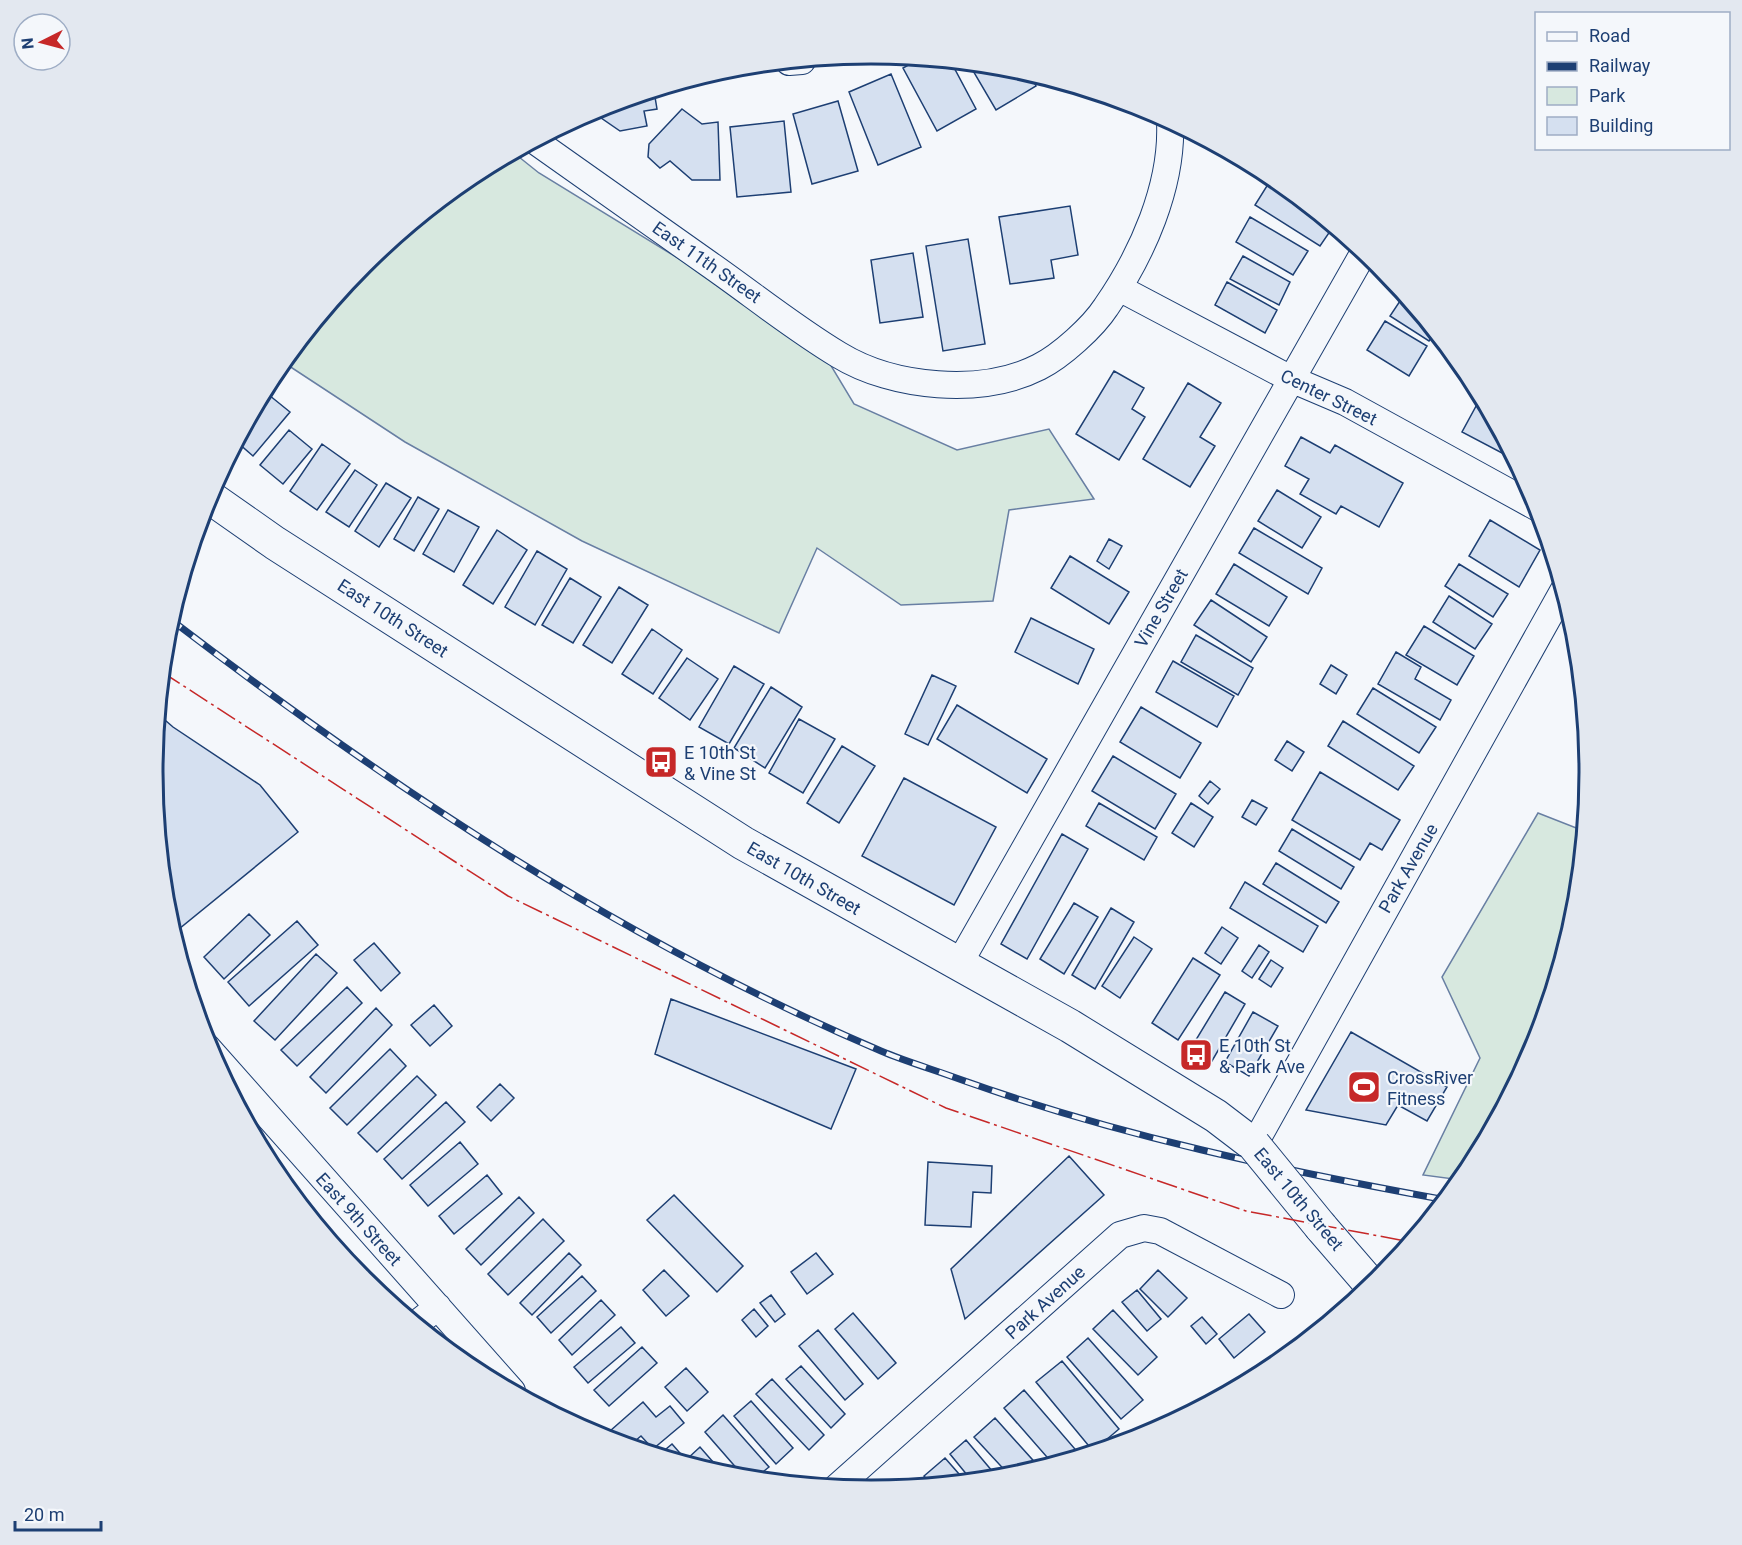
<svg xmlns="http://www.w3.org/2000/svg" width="1742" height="1545" viewBox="0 0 1742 1545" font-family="Roboto,sans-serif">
  <rect width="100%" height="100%" fill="#f4f7fb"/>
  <!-- green -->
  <path fill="#d7e8df" stroke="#687fa3" stroke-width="1.5" d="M514,153L539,173L818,344L854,404L957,450L1049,429L1094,499L1009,510L993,601L901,605L817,548L779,633L582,541L405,442L283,362L363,264L472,175Z
    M1538,813L1584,831L1576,913L1535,1048L1461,1180L1423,1175L1480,1058L1442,977Z"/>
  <!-- building -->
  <path fill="#d5e0f0" stroke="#1d3f73" stroke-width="1.5" d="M919,59L951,62L976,109L937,131L903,68Z
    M969,64L1012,68L1029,73L1036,86L996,110Z
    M891,74L921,147L878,165L849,92Z
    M654,91L657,109L644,111L647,126L620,131L591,111Z
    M838,101L858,171L812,184L793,114Z
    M682,109L702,124L718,122L720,180H692L670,161L660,168L648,157L649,144Z
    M784,121L791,192L737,197L730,127Z
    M1270,181L1300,200L1333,227L1320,246L1255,205Z
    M1070,206L1078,255L1051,260L1054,278L1010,284L999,217Z
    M1250,217L1308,251L1293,275L1236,242Z
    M968,239L985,344L943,351L926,246Z
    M913,253L923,317L880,323L871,260Z
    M1243,256L1290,282L1279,305L1230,279Z
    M1227,282L1277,310L1265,333L1215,305Z
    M1404,295L1435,333L1429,341L1390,316Z
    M1385,321L1427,346L1409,376L1367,350Z
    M1114,371L1144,388L1132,409L1145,417L1119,460L1076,434Z
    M1188,383L1221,403L1200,437L1215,446L1190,487L1143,459Z
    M264,391L290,412L253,456L237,442Z
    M1481,397L1507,445L1502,453L1462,432Z
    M289,430L312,449L283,484L260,465Z
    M1301,437L1330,453L1335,445L1403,483L1379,527L1341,506L1336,514L1300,494L1309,479L1285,466Z
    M322,444L350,464L317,510L290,491Z
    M355,470L377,485L349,527L326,512Z
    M386,483L411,498L379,547L355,531Z
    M1277,490L1321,517L1302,548L1258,521Z
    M418,497L439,509L414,551L394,539Z
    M448,510L479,527L454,572L423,554Z
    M1490,520L1540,550L1519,587L1469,556Z
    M1254,528L1322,568L1308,594L1239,553Z
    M497,530L527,550L493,604L463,585Z
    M1109,539L1122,546L1109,569L1097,561Z
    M537,551L567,569L535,625L505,607Z
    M1070,556L1129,592L1109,624L1051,588Z
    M1234,564L1287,597L1269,626L1216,594Z
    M1459,564L1508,594L1493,617L1445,586Z
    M570,578L601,597L573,643L542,625Z
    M619,587L648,605L612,663L583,645Z
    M1449,596L1492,624L1475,649L1433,622Z
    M1211,600L1267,637L1251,662L1194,625Z
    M1031,618L1094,649L1078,684L1015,652Z
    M1424,626L1474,656L1457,685L1406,655Z
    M652,629L682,650L653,694L622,674Z
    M1196,635L1253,668L1238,695L1181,662Z
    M1396,652L1421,667L1415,679L1451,700L1440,720L1378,684Z
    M687,658L718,679L690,720L659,698Z
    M1173,661L1234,696L1217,727L1156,692Z
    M1331,665L1347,675L1336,694L1320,684Z
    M734,666L764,684L729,744L699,727Z
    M932,675L956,686L928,745L905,734Z
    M771,687L802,707L765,768L734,748Z
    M1373,688L1436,727L1419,753L1357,714Z
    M957,705L1047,759L1027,793L937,739Z
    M1141,707L1201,743L1180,778L1120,742Z
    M158,714L173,727L260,785L298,832L174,933L166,912L153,772Z
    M799,719L835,739L803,793L769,773Z
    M1343,721L1414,766L1398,790L1328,746Z
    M1287,741L1304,752L1292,771L1275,760Z
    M842,746L875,766L839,823L807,803Z
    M1113,756L1176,794L1155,829L1092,791Z
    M1320,772L1400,820L1382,850L1370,843L1360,860L1292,820Z
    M904,778L996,827L954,905L862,856Z
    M1210,781L1220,789L1208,804L1199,796Z
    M1252,800L1267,808L1256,825L1242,817Z
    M1099,803L1157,837L1144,860L1086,826Z
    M1191,803L1213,817L1194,847L1172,833Z
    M1292,829L1354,867L1341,889L1279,851Z
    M1062,834L1088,849L1027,959L1001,944Z
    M1276,863L1339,902L1326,923L1263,884Z
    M1245,882L1318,926L1303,952L1230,908Z
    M1074,903L1098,917L1064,974L1040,959Z
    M1111,908L1134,922L1095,989L1072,975Z
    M249,914L270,935L224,979L204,957Z
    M297,921L318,945L249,1006L228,982Z
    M1222,927L1238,938L1221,964L1205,953Z
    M1134,937L1152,949L1120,998L1102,986Z
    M374,943L400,973L381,991L354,960Z
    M1259,945L1269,952L1252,978L1242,971Z
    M316,954L337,973L275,1040L254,1021Z
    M1193,958L1220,975L1178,1040L1152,1023Z
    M1271,960L1283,968L1271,987L1259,979Z
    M347,987L362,1003L297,1066L281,1050Z
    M1225,992L1245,1004L1212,1061L1191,1048Z
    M671,999L856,1069L831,1129L655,1054Z
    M434,1005L452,1026L430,1046L411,1025Z
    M376,1008L392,1025L326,1093L310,1077Z
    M1253,1012L1278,1026L1249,1076L1225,1062Z
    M1351,1032L1447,1087L1427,1121L1398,1105L1386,1125L1306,1110Z
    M390,1049L406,1066L347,1125L330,1108Z
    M417,1076L436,1095L377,1152L358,1133Z
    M500,1084L514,1098L491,1121L477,1107Z
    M446,1102L465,1122L402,1179L384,1159Z
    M460,1142L478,1164L428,1206L410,1185Z
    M1069,1156L1104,1195L965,1319L951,1269Z
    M928,1162L992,1166L991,1193L973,1192L971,1227L925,1225Z
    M487,1175L502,1194L454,1234L439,1216Z
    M674,1195L743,1266L717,1292L647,1220Z
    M519,1197L534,1213L481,1265L466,1249Z
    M543,1219L564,1241L508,1295L488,1274Z
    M569,1253L581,1265L532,1315L520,1303Z
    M816,1253L833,1274L807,1294L791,1272Z
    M664,1270L689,1296L666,1316L643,1290Z
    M1158,1270L1187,1298L1168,1317L1140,1289Z
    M582,1276L596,1291L551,1333L537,1317Z
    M1137,1290L1161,1319L1147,1331L1122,1302Z
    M771,1295L785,1314L775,1322L760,1303Z
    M601,1300L615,1315L572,1355L559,1340Z
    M754,1309L768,1326L756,1337L742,1320Z
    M1113,1310L1157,1357L1138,1375L1093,1329Z
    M853,1313L896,1363L878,1379L835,1329Z
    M1249,1314L1265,1332L1234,1358L1219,1339Z
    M1202,1317L1217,1334L1206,1344L1191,1326Z
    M621,1327L635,1343L588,1383L574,1367Z
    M818,1330L863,1384L845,1400L799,1346Z
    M1088,1338L1143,1400L1121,1419L1067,1357Z
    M642,1347L657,1363L609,1406L594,1390Z
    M1062,1361L1119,1429L1093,1451L1036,1382Z
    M801,1366L845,1414L831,1428L786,1379Z
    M686,1368L708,1392L687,1411L665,1387Z
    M772,1379L824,1435L809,1450L756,1394Z
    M1024,1390L1081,1456L1053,1464L1004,1408Z
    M751,1401L793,1448L776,1464L734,1416Z
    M643,1402L656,1417L670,1406L684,1423L653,1449L641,1436L629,1446L622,1444L610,1431Z
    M723,1415L769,1467L754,1479H746L705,1432Z
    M995,1418L1040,1468L1011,1477L974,1437Z
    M966,1440L998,1478L972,1481L950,1454Z
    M672,1444L686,1460L700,1447L713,1462L705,1469L659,1455Z
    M945,1458L966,1482L931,1485L924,1476Z
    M716,1463L729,1477L708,1470Z"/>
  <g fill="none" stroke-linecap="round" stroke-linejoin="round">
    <!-- minor casing -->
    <g stroke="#1d3f73" stroke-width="28">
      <path id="minor" d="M789,62L802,61
        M535,141C593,182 651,223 709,264C752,294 794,328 839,355C893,388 982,396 1039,367C1061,356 1093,327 1106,307C1142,255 1173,186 1170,122
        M1119,288L1291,379L1345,402L1538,508
        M959,964L1364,252
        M207,1047L512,1391
        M1254,1145L1563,591
        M416,1324L438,1307
        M836,1488L1120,1235L1144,1228L1160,1231L1281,1295"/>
    </g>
    <!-- secondary casing -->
    <g stroke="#1d3f73" stroke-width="35">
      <path id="secondary" d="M208,496L275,543L743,843L1070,1026L1216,1116L1254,1145
        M1321,1227L1372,1286"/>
    </g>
    <!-- minor -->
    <use href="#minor" stroke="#f4f7fb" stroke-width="26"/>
    <!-- secondary -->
    <use href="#secondary" stroke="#f4f7fb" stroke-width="33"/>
    <!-- rail casing -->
    <g stroke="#1d3f73" stroke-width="7">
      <path id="rail" d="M170,619C394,790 621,940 881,1051C907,1062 935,1070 962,1080C1119,1136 1281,1170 1446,1200"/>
    </g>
    <!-- rail -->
    <use href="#rail" stroke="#f4f7fb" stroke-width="4.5" stroke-dasharray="14" stroke-linecap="butt"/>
    <!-- secondary-bridge casing -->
    <g stroke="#1d3f73" stroke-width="35" stroke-linecap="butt">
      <path id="secondary-bridge" d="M1254,1145L1321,1227"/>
    </g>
    <!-- secondary-bridge -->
    <use href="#secondary-bridge" stroke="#f4f7fb" stroke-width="33"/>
    <!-- power -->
    <path stroke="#c62828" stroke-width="1.5" stroke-dasharray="21 4.5 3 4.5" stroke-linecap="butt" d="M162,672L508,896L946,1108L1246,1211L1411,1242"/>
  </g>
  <!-- icons -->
  <defs>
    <g id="bus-square" transform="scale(1.725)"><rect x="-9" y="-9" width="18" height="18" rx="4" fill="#c62828" stroke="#f4f7fb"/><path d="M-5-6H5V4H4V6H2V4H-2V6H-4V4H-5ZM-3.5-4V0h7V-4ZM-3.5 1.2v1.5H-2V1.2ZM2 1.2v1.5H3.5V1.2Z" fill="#fff"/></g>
    <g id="stadium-square" transform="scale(1.725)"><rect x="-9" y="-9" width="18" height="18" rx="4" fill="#c62828" stroke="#f4f7fb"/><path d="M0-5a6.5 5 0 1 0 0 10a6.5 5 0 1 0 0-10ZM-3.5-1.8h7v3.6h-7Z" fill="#fff"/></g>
  </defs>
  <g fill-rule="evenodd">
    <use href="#bus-square" x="661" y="762"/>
    <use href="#bus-square" x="1196" y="1055"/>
    <use href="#stadium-square" x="1364" y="1087"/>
  </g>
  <g text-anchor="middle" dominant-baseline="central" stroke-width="4.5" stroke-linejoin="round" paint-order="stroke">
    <!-- street labels -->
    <g font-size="18" fill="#1d3f73" stroke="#f4f7fb">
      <text transform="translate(707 262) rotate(35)">East 11th Street</text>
      <text transform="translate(1329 397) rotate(26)">Center Street</text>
      <text transform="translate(1161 608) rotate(-60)">Vine Street</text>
      <text transform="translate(393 618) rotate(33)">East 10th Street</text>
      <text transform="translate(1408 868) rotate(-60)">Park Avenue</text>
      <text transform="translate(804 878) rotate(30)">East 10th Street</text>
      <text transform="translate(1299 1199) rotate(50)">East 10th Street</text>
      <text transform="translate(359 1219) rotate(48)">East 9th Street</text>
      <text transform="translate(1045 1302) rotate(-42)">Park Avenue</text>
    </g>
    <!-- poi labels -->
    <g font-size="18" fill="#1d3f73" stroke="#f4f7fb" text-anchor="start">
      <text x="684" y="752">E 10th St<tspan x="684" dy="21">&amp; Vine St</tspan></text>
      <text x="1219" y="1045">E 10th St<tspan x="1219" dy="21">&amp; Park Ave</tspan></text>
      <text x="1387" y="1077">CrossRiver<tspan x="1387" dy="21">Fitness</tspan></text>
    </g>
  </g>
  <!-- crop -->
  <path d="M0 0H1742V1545H0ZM163 772a708 708 0 1 1 1416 0a708 708 0 1 1-1416 0Z" fill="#e3e8f0" fill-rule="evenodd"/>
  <path fill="none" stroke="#1d3f73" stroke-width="3" d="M163 772a708 708 0 1 1 1416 0a708 708 0 1 1-1416 0Z"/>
  <!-- legend -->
  <rect x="1535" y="12" width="195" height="138" fill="#f4f7fb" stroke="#9eadc5" stroke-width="1.5"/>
  <rect x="1547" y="32" width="30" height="9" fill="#f4f7fb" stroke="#9eadc5" stroke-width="1.5"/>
  <text x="1589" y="42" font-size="18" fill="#1d3f73">Road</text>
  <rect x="1547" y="62" width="30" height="9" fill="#1d3f73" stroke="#9eadc5" stroke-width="1.5"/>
  <text x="1589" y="72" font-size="18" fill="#1d3f73">Railway</text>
  <rect x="1547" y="87" width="30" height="18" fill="#d7e8df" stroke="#9eadc5" stroke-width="1.5"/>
  <text x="1589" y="102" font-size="18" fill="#1d3f73">Park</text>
  <rect x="1547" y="117" width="30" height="18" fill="#d5e0f0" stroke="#9eadc5" stroke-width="1.5"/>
  <text x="1589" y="132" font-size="18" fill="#1d3f73">Building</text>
  <!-- north arrow -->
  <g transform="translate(42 42) rotate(264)"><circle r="28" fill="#f4f7fb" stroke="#9eadc5" stroke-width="1.5"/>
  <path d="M0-4.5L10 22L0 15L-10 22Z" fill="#c62828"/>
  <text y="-9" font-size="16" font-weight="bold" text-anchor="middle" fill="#1d3f73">N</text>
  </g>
  <!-- scale -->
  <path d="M15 1521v9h86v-9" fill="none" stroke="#1d3f73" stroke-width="3"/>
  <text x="24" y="1521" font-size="18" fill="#1d3f73" stroke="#f4f7fb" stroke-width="4.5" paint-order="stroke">20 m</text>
</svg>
